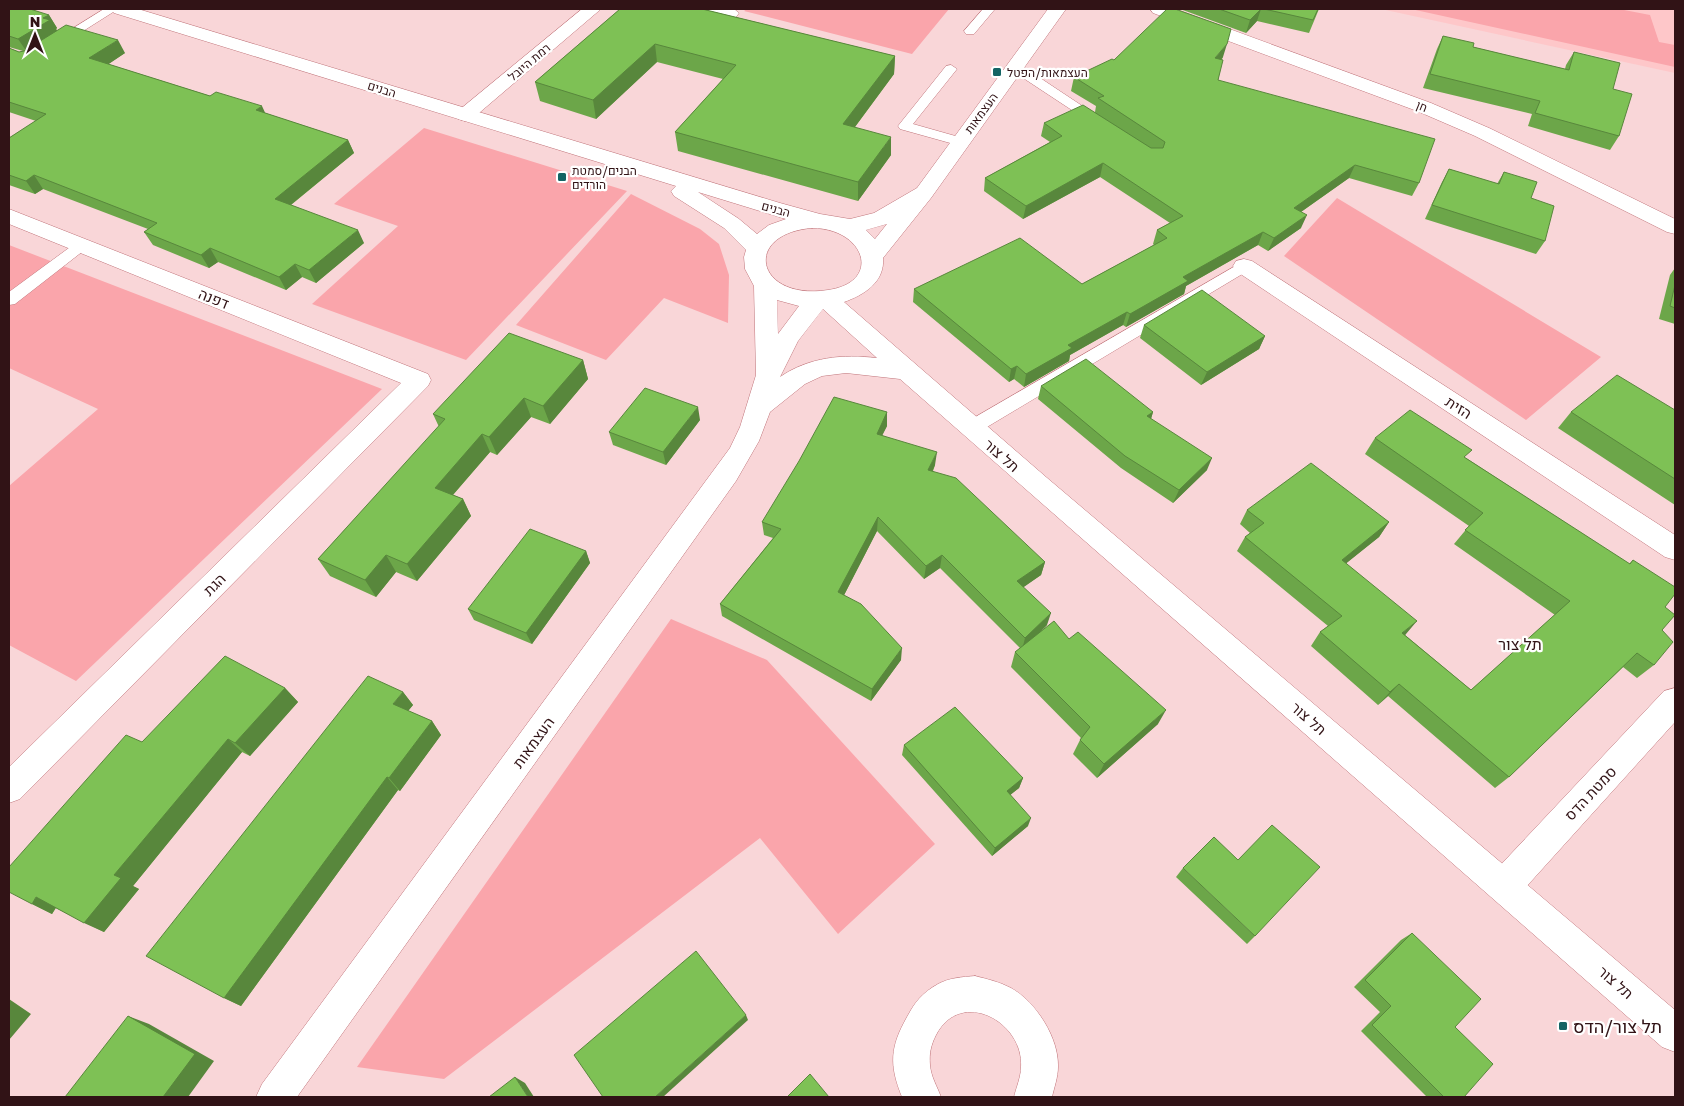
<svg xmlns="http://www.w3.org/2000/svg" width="1684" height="1106" viewBox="0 0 1684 1106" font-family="'Golos Text',Heebo,sans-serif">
  <rect width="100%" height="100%" fill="#f9d6d8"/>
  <!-- built -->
  <path fill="#fec7c9" d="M1381,9H1675V73Z"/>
  <!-- green -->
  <path fill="#faa5ab" d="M747,9H949L912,54L744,11Z
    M1411,9H1619L1650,15L1659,42L1675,45V67Z
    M424,128L627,191L466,360L312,304L398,226L334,204Z
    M631,194L700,229L719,244L729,275L728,323L664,298L606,360L516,325Z
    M1337,198L1601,357L1526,420L1284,256Z
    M9,245L382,389L76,681L9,645V486L98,409L9,368Z
    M671,619L767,660L935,844L838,934L760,838L444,1079L357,1067Z"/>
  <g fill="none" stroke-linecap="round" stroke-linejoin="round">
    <!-- service casing -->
    <g stroke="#c0747a" stroke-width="1">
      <path id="service" d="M104,9H118L61,45H53L51,42Z
        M983,9H995L974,34H966L964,31Z
        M1015,63L1019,64L1105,121L1103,124H1093L1011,70L1009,67Z
        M951,65L957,69L913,124L966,139L968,142L966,145L961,146L900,129L898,126L946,66Z
        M82,240L87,242L89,245L87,248L15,304L9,305V292L77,242Z
        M1244,261L1249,262L1252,266L1249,270L977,433L971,434L965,433L962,428L965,423Z"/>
    </g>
    <!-- minor casing -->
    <g stroke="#c0747a" stroke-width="1">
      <path id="minor" d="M582,9H601L472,119L465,121L458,119L455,115L458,111Z
        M705,9H734L739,13L736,17L730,18L708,13Z
        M1150,9H1175L1431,103L1489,128L1675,219V234L1667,232L1475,136L1417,111L1153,13Z
        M9,209L428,374L431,380L428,386L20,799L9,803V767L401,383L9,224Z
        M1244,259L1252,261L1675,535V560L1665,557L1236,271L1233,266L1236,261Z
        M1675,688V722L1517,897L1505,902L1493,897L1488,885L1493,873L1664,691Z
        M975,976C987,979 1000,982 1011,988C1036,1002 1059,1038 1058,1067C1058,1077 1054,1088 1052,1097H1014C1016,1088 1021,1077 1021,1067C1024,1022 961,987 936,1035C931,1045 929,1053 930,1065C931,1077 937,1086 941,1097H902C889,1065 890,1047 907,1017C915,1002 922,993 938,984C949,978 962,977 975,976Z"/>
    </g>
    <!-- tertiary casing -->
    <g stroke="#c0747a" stroke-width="1">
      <path id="tertiary" d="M111,9H138L780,203L820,214L850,219L874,213L917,188L1048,9H1066L931,198L883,258C885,282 864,295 844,302L1046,477L1675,1010V1052L1662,1047L900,379L846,373L822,376L805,384L770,412L759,441L736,481L297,1097H256L262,1084L730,448L740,427L756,375L754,286L745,269L744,257L746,250L724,228L674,196L671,191L676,186L114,13ZM698,192L786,219L769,225L757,234L739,219ZM887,224L875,239L866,230ZM812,228C865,228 883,282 828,290C756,301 741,234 812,228ZM777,300L799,306L778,334ZM823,309L877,358C843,354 809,357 780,377L798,341Z"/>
    </g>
    <!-- service -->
    <use href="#service" fill="#fff" fill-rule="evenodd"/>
    <!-- minor -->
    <use href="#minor" fill="#fff" fill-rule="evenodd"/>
    <!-- tertiary -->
    <use href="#tertiary" fill="#fff" fill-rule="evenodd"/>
  </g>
  <!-- wall -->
  <path fill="#6ca649" d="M9,9L49,15L57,28L56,29L57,31L125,53L108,64L265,113L348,140L354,153L291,205L364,243L316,283L302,277L286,290L218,262L209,268L153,245L144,232L148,229L43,189L35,194L9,185V138L36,121L9,112V48L19,52L23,51L9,47Z
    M620,9H706V10L895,56L894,74L855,127L891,155L858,201L678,151L675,132L723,79L657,62L596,119L540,101L535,82Z
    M1180,9H1319L1309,33L1257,21L1246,33Z
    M1443,36L1473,47L1565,69L1566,65L1574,52L1613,89L1619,136L1610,150L1528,126L1532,114L1423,88L1437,49Z
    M1223,57L1222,59L1218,80L1419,183L1412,196L1349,178L1301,212V228L1268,251L1258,245L1186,286L1184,294L1126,327L1123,325L1070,355L1069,361L1024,387L1014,379L1009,382L913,302L914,289L1082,284L1154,245L1153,244L1157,230L1170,223L1100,177L1023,219L984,191L985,178L1050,142L1041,136L1044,123L1095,112L1096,106L1071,91L1074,77L1114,60Z
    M1449,169L1497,184L1504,172L1531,198L1545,241L1536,254L1425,219L1442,182Z
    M1675,268V324L1659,319L1670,275Z
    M1144,325L1265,336L1259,349L1201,385L1140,338Z
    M583,360L588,379L550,424L531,417L497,455L490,452L453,495L463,499L471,516L417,581L396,572L376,597L330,576L318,559L439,427L433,414Z
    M1041,386L1153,412L1151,419L1207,470L1173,503L1121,468L1038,399Z
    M1675,410V505L1558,428L1571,412Z
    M887,412V426L882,435L935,465L933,471L1045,562L1041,575L1023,587L1047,625L1042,630L1069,639L1158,724L1097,778L1073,754L1081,738L1011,667L1015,652L1020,648L940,568L924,579L877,531L844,595L901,660L871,701L722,616L720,604L773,538L764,535L762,522Z
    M700,420L666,465L613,445L609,432Z
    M1375,438L1466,458L1629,564L1633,560L1665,607L1662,630L1654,665L1637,678L1623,667L1509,777L1495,788L1388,696L1378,705L1311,646L1320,632L1328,626L1237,551L1245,537L1250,533L1240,524L1247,510L1389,522L1379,537L1346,563L1406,634L1405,635L1471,690L1555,615L1454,544L1469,526L1365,454Z
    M586,551L590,563L532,644L474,620L468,609Z
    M285,688L298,702L250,756L242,752L133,886L139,889L104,932L56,908L52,914L32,904L142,742Z
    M403,692L413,705L408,711L432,721L441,735L400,791L398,790L241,1006L224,998Z
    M904,745L1023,778L1019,788L1010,795L1028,826L992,856L902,755Z
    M1183,868L1255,936L1247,944L1176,877Z
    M1412,933L1455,1027L1464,1097H1427L1361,1031L1380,1012L1354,987L1401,940Z"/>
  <!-- shaded-wall -->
  <path fill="#58873c" d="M1261,9L1257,21L1246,33L1250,20Z
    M49,15L57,28L56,29L59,33L27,52L18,39L43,18Z
    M118,40L125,53L97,72L89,58Z
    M655,44L657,62L596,119L593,100Z
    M1227,44L1223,57L1211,71L1215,58Z
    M895,56L894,74L843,143V124Z
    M262,106L268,119L256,110Z
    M891,137V155L858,201V182Z
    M348,140L354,153L282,212L275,199Z
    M1103,163L1100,177L1023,219L1026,206Z
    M1355,165L1349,178L1288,221L1294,208Z
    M34,175L43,189L35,194L26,181Z
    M1307,215L1301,228L1268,251L1274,238Z
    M358,230L364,243L316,283L309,270Z
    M1263,232L1258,245L1186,286L1184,294L1126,327L1130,314L1183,277Z
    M210,248L218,262L209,268L201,255Z
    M295,264L302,277L286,290L279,277Z
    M1127,312L1123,325L1070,355L1069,361L1024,387L1026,374L1068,345Z
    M1265,336L1259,349L1201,385L1207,372Z
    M583,360L588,379L550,424L543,406Z
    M1017,366L1014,379L1009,382L1011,369Z
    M524,398L531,417L497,455L489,437Z
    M698,407L700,420L666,465L663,452Z
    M887,412V426L876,448L877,434Z
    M1153,412L1149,425L1147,416Z
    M482,434L490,452L444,505L435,488Z
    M937,452L935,465L927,483L928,470Z
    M1212,458L1207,470L1173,503L1179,490Z
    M463,499L471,516L417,581L407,564Z
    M878,517L877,531L839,605L838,592Z
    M1389,522L1379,537L1333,574L1342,560Z
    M586,551L590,563L532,644L526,633Z
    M386,555L396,572L376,597L365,580Z
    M942,555L940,568L924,579L926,566Z
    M1045,562L1041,575L1014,594L1017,581Z
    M1051,613L1047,625L1022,650L1025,638Z
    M1417,621L1406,634L1390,646L1402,633Z
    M902,648L901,660L871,701L872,689Z
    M1399,684L1388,696L1378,705L1390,692Z
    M285,688L298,702L250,756L235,743Z
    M403,692L413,705L403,717L393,704Z
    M1166,710L1158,724L1097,778L1104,764Z
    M432,721L441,735L400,791L389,778Z
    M228,739L242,752L133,886L139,889L104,932L84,923L114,875Z
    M387,777L398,790L241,1006L224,998Z
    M1023,778L1019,788L1004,800L1007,791Z
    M1031,818L1028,826L992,856L995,848Z
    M36,897L56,907L52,914L32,904Z
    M9,999L31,1014L9,1040Z
    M746,1015L748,1020L663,1097H655Z
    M128,1016L149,1024L214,1061L188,1097H163Z
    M515,1077L525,1083L534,1097H528Z"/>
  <!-- building -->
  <path fill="#7ec155" stroke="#58873c" d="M9,9H30L49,15L43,18L50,20L18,39L9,36Z
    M620,9H702L895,56L843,124L891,137L858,182L675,132L736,65L655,44L593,100L535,82Z
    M1167,9H1175L1231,29L1227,44L1215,58L1223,60L1218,80L1435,139L1419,183L1355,165L1294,208L1307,215L1274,238L1263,232L1183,277L1188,281L1130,314L1127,312L1068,345L1072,348L1026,374L1017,366L1011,369L914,289L1020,238L1082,284L1167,238L1157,230L1183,216L1103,163L1026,206L985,178L1062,136L1044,123L1083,105L1151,148H1163L1165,142L1098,98L1104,96L1074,77L1112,59L1114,60Z
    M1219,9H1261L1250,20Z
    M1264,9H1318L1313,20Z
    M66,25L118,40L89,58L210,96L216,92L262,106L256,110L348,140L275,199L358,230L309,270L295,264L279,277L210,248L201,255L144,232L157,223L34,175L26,181L9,175V138L46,114L9,102V48L19,52L24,51Z
    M1443,36L1474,43L1473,47L1569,70L1574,52L1620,63L1613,89L1632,94L1619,136L1535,113L1540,101L1430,74Z
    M1449,169L1499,184L1504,172L1537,182L1531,198L1554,206L1545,241L1432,205Z
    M1675,285V308L1670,306Z
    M1202,290L1265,336L1207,372L1144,325Z
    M509,333L583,360L543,406L524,398L489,437L482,434L435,488L463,499L407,564L386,555L365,580L318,559L445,419L433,414Z
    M1086,359L1153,412L1147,416L1212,458L1179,490L1125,456L1041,386Z
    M1617,375L1675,410V479L1571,412Z
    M645,388L698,407L663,452L609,432Z
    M834,397L887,412L877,434L937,452L928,470L956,478L1045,562L1017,581L1051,613L1025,638L942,555L926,566L878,517L838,592L861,604L902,648L872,689L720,604L781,529L762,522L799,461Z
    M1410,410L1472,450L1464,457L1630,564L1633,560L1675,587V594L1665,607L1675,615L1662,630L1673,642L1654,665L1637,653L1509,777L1399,684L1390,692L1320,632L1342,616L1245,537L1264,523L1247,510L1311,463L1389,522L1342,560L1417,621L1402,633L1471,690L1570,601L1465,530L1483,513L1375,438Z
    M530,529L586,551L526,633L468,609Z
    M1054,621L1069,639L1078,632L1166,710L1104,764L1080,740L1090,727L1015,652Z
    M225,656L285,688L235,743L228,739L114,875L121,878L84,923L36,897L32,904L9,892V867L126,735L142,742Z
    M368,676L403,692L393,704L432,721L389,778L387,777L224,998L146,956Z
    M955,707L1023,778L1007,791L1031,818L995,848L904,745Z
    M1272,825L1320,867L1255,936L1183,868L1214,837L1238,860Z
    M1412,933L1481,999L1455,1027L1493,1064L1464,1097H1444L1372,1025L1391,1006L1365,980Z
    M696,951L746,1015L655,1097H603L574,1055Z
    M128,1016L195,1054L163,1097H65Z
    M810,1074L829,1097H787Z
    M515,1077L528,1097H489Z"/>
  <!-- markers -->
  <g fill="#146464" stroke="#fff" stroke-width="2">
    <rect x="992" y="67" width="10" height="10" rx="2.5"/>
    <rect x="557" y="172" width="10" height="10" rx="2.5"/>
    <rect x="1558" y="1021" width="10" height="10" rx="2.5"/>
  </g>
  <g text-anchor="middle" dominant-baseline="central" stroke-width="4.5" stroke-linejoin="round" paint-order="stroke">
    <!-- far-street labels -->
    <g font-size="12" fill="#311316" stroke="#fff">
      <text transform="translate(529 62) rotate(-40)">רמת היובל</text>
      <text transform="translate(382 89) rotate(17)">הבנים</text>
      <text transform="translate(1422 106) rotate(22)">חן</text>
      <text transform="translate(981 113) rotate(-54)">העצמאות</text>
      <text transform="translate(776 209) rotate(15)">הבנים</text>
    </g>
    <!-- far-poi labels -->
    <g font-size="12" fill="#311316" stroke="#fff" text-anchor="start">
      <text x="1007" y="72">העצמאות/הפטל</text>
      <text x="572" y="170">הבנים/סמטת<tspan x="572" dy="14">הורדים</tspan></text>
    </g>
    <!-- street labels -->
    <g font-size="15" fill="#311316" stroke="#fff">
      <text transform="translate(214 298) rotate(22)">דפנה</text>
      <text transform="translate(1459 407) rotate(33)">הזית</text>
      <text transform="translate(1002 455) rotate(41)">תל צור</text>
      <text transform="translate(214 584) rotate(-45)">הגת</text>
      <text transform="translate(1309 718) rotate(41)">תל צור</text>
      <text transform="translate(533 742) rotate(-54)">העצמאות</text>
      <text transform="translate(1590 793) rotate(-47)">סמטת הדס</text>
      <text transform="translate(1616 982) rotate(41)">תל צור</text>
    </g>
    <!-- neighbourhood labels -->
    <g font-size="16" fill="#311316" stroke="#fff">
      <text x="1520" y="644">תל צור</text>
    </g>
    <!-- near-poi labels -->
    <g font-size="18" fill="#311316" stroke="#fff" text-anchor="start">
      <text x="1573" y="1026">תל צור/הדס</text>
    </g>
  </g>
  <!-- border -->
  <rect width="1684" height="1106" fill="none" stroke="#311316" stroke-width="20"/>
  <!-- north arrow -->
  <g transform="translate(35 35)" stroke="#ffffff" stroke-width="4" paint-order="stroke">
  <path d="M0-4L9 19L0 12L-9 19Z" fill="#311316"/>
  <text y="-8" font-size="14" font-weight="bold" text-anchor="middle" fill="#311316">N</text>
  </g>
</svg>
